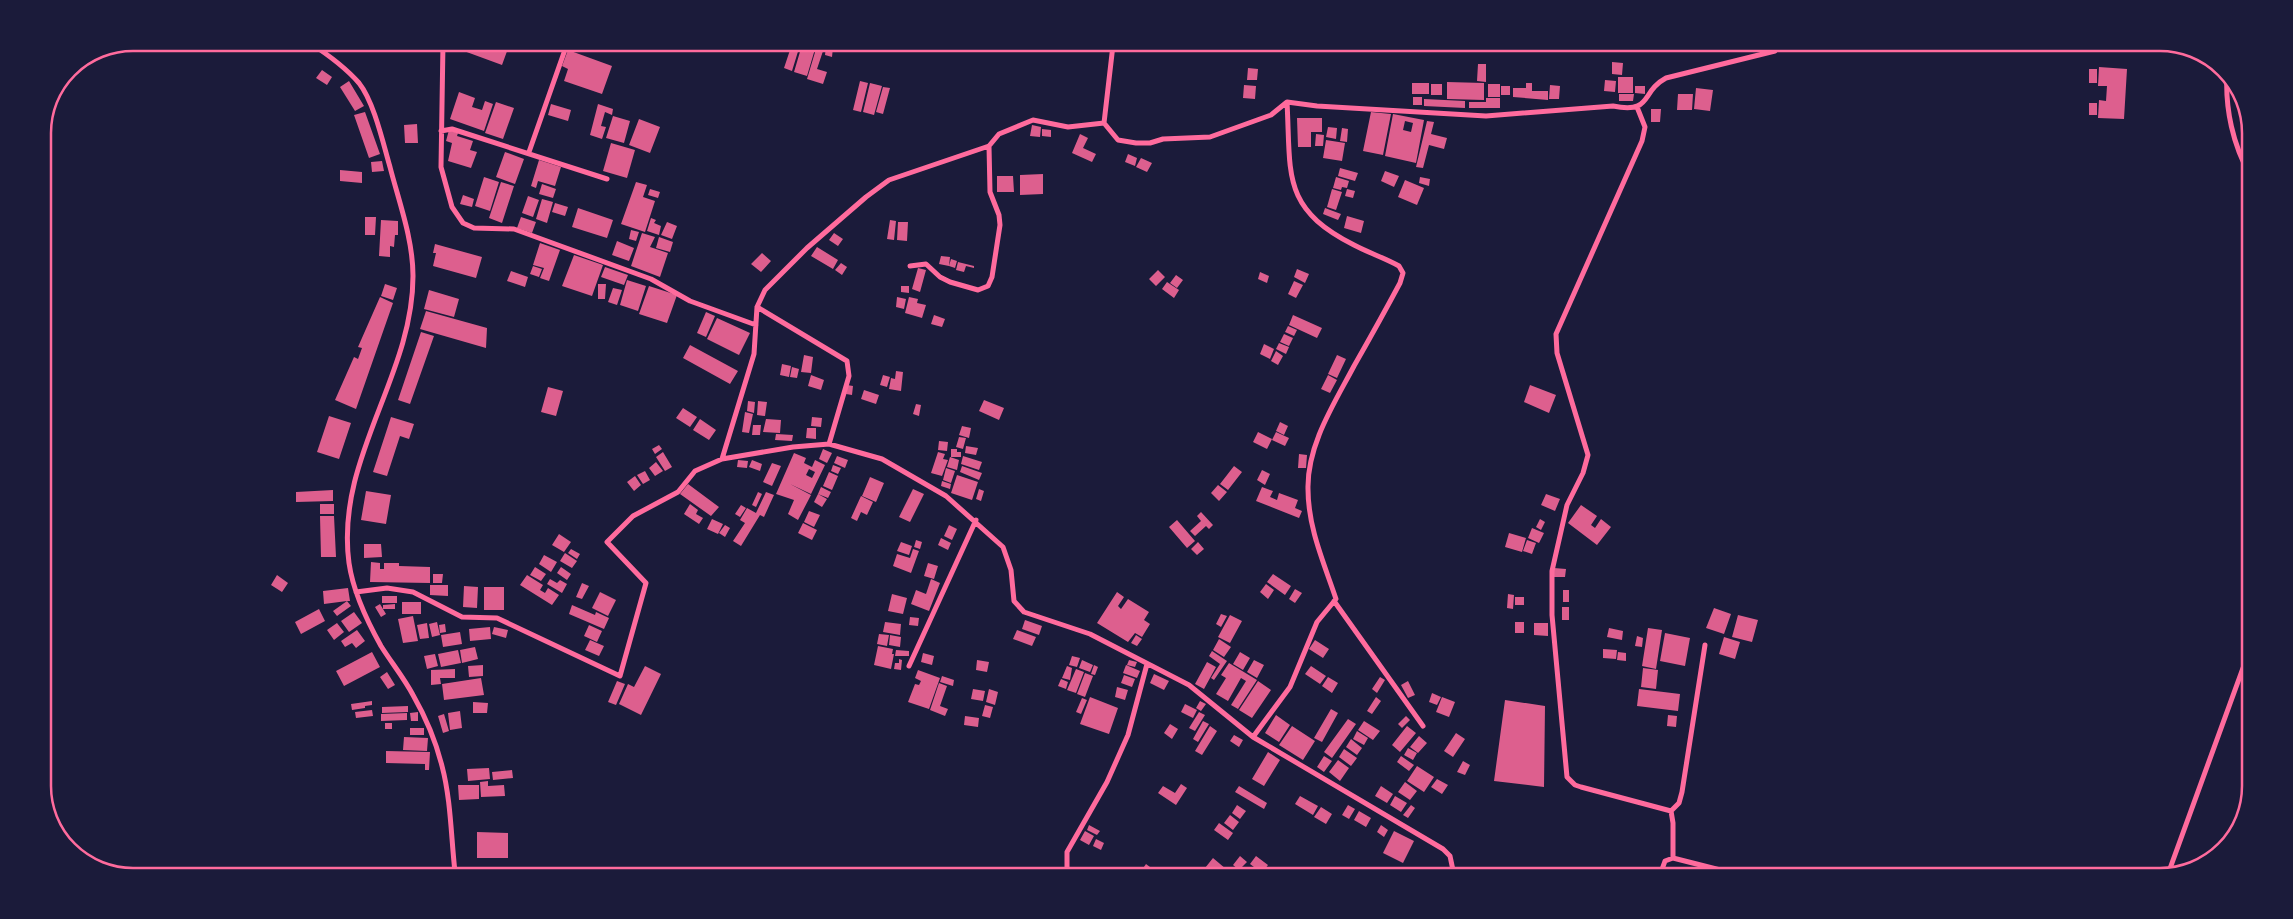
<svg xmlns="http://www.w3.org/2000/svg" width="2293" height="919" viewBox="0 0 2293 919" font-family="'Work Sans',sans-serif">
  <rect width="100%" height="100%" fill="#1b1b3a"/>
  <!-- building -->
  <path fill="#dd5f8e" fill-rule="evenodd" d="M455,43H510L502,65L453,47Z
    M792,44L800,45L792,71L784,68Z
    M802,45L815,49L807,76L794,72Z
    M1096,45H1104L1102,52L1095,51Z
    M826,46L833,47L832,57L825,55Z
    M816,49L823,51L817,69L827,72L823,84L807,79Z
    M568,50L612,66L602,94L564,81L568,69L562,66Z
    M1612,62L1623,63L1622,75L1612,74Z
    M1478,64H1486V82L1477,81Z
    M2099,67L2127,69L2124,119L2098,118L2099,100L2106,101L2107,86H2098Z
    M1248,68L1258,69L1257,80H1247Z
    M2089,69H2097V83H2089Z
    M322,70L332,77L327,85L316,78Z
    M1618,77H1633V93H1618Z
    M1605,80L1616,81L1615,92L1604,91Z
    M349,81L364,106L355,111L340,87Z
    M860,81L868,83L861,112L853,110Z
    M1447,82L1484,83V100L1447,99Z
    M870,83L882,86L874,115L863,112Z
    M1412,83H1429V94H1412Z
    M1526,83H1532V91H1548V100L1513,97V88H1526Z
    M1431,84H1442V95H1431Z
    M1488,84H1500V97H1488Z
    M1244,85L1256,86L1255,99L1243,98Z
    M1550,85L1560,86L1559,99H1549Z
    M1501,86H1510V95H1501Z
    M1635,86H1645V94L1635,93Z
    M883,87L890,88L883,114L876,112Z
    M1696,88L1713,90L1710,111L1694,109Z
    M459,92L475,98L472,107L482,110L485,101L493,104L484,131L450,119Z
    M1619,94H1634L1633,101H1619Z
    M1678,94H1693L1692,110H1677Z
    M1413,97H1422V105H1413Z
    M1486,98H1500V108H1469V102H1486Z
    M1424,99L1465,101V108L1424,106Z
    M496,102L514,108L503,139L485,133Z
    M2089,103H2097V115H2089Z
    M551,104L571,110L568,121L548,115Z
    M598,104L613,109L612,115L605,112L601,126L606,127L602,139L590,135Z
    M1651,109H1661L1660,122H1651Z
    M365,112L380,154L369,158L354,115Z
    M1371,112L1391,114L1383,155L1363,151Z
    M1393,114L1424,120L1416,163L1385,156ZM1405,121L1413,123L1411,132L1403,130Z
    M613,116L630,121L624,143L606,138Z
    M1297,118H1322V132H1311V147H1298Z
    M639,119L660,127L650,153L629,145Z
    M1427,121L1434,122L1431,134L1447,138L1444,149L1429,145L1423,168L1416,167Z
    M417,124L418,143H405L404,125Z
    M1032,125L1041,127L1040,137L1030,136Z
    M1328,127L1337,128L1336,139L1326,137Z
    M1342,128L1348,129L1347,142L1340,141Z
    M1042,129L1051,130V137L1042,136Z
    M449,130L458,133L457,136L473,141L470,150L477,152L471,168L448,161L452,143L446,141Z
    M1080,134L1088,138L1083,148L1096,154L1092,162L1072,153Z
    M1316,134L1324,135L1323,146H1315Z
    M1326,140L1345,143L1342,161L1323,158Z
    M611,143L635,150L627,178L603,171Z
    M505,152L524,159L515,184L496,177Z
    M1128,154L1137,158L1135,166L1125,162Z
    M1141,158L1152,163L1147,172L1136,167Z
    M539,160L561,167L555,186L538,181L536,188L531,186Z
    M382,161L384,171L372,172L371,162Z
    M1340,168L1358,173L1355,181L1338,176Z
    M340,170L362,172V183L340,181Z
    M1385,171L1399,176L1394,187L1381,181Z
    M1043,174V194L1020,195V175Z
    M997,176H1013L1014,192H997Z
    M484,177L499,182L490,211L475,206Z
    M1336,177L1349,181L1347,188L1342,187L1341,190L1333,188Z
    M1420,177L1430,179L1429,186L1419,183Z
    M1405,180L1424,188L1417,205L1398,197Z
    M501,182L514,186L502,223L489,218Z
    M636,182L647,185L643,197L655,201L645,232L621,224Z
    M542,184L556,189L553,198L539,194Z
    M650,189L660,192L658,198L648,195Z
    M1332,189L1342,192L1336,210L1327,207Z
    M1347,189L1355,191L1353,198L1345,196Z
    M463,195L474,199L472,207L460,204Z
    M528,196L539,200L533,217L522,213Z
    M542,199L553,202L547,223L536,219Z
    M555,203L568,207L565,216L552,212Z
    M578,208L613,220L607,238L572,227Z
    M1325,208L1341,214L1338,220L1323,214Z
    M1347,216L1364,221L1361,233L1344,228Z
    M365,217H376L375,235H365Z
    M521,217L536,222L532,233L517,228Z
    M651,218L656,220L654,223L661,226L659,235L647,231Z
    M381,220L398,221V235H395L394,247L390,246V257L379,256Z
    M890,220L896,221L894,240L887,239Z
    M667,222L677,226L672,239L661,235Z
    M898,222H908L907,241L897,240Z
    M631,230L639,232L636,241L629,239Z
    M642,233L655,237L650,247L668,253L660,277L631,266Z
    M834,233L843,239L838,246L829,240Z
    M659,237L673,242L670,252L656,248Z
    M617,241L634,248L629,261L612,255Z
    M540,243L560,250L549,281L540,278L544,268L533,265Z
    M435,244L482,257L476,278L433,266L436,253H433Z
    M817,247L838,260L833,269L811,256Z
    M762,253L771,261L761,272L751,264Z
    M574,255L603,265L592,296L562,286Z
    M941,256L950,257L949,266L939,264Z
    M951,259L957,261L955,268L949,266Z
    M958,262L974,266V268L966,266L964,272L956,270Z
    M841,263L847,267L842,275L835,270Z
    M533,266L542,269L539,277L530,274Z
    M605,267L628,275L624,285L601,277Z
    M918,268L926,270L920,292L912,289Z
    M1297,269L1309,274L1305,283L1294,277Z
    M1158,270L1165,277L1156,286L1149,279Z
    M511,271L528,277L525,287L507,281Z
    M1260,272L1269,276L1267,283L1258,279Z
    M1176,275L1183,280L1177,288L1170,283Z
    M627,280L646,286L638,311L620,305Z
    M1294,281L1303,285L1296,298L1288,294Z
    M1167,282L1179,290L1174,298L1162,289Z
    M385,284L397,288L393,300L381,296Z
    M598,284H606L605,299H598Z
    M649,286L677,295L667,323L639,314Z
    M901,286H909V293L901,292Z
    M613,288L622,290L617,305L608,302Z
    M429,290L459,299L454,317L424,309Z
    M380,297L393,303L356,409L335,400L354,357L358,359L362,348L358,347Z
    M897,297L906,299L904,309L896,307Z
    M909,297L918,299L917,303L926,305L922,318L905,313Z
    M426,311L487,328L486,348L420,329Z
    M706,312L715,316L706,337L697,333Z
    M934,315L945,319L942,327L931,324Z
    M1293,315L1322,328L1317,338L1289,325Z
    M717,318L750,333L739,355L707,339Z
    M1288,326L1297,330L1294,336L1285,332Z
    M421,332L434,336L410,404L398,400Z
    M1284,334L1293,338L1289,346L1280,342Z
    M1279,343L1289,347L1286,354L1276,349Z
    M1264,344L1274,349L1270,359L1260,354Z
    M690,345L738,371L730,384L683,358Z
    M1276,351L1283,356L1278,365L1271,361Z
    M804,355L813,357L811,373L801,372Z
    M1337,355L1346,359L1337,378L1328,374Z
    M782,364L791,366L789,377L780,375Z
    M792,367L799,369L797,378L790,377Z
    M896,371L903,372L901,391L889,389L891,378L895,379Z
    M811,375L824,380L821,390L808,386Z
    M883,375L890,377L887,387L880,385Z
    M1328,375L1337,380L1330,393L1321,389Z
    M847,385L853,386L852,395L846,394Z
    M1530,385L1556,395L1549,413L1524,402Z
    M548,387L563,391L556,416L541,412Z
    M864,390L879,395L876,404L861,399Z
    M984,400L1004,408L999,420L979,411Z
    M748,401L755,402L754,413L747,411Z
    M758,401L767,402L765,416L757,415Z
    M916,404L921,405L919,416L913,414Z
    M683,408L697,417L690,427L676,418Z
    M745,412L753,414L749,433L742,432Z
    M329,416L351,423L339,459L317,452Z
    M391,417L414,424L409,439L400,436L387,476L373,472Z
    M812,417L822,418L821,427L811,426Z
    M700,419L716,430L709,440L693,430Z
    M766,419L781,420L780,433L763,432Z
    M1280,422L1288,426L1284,435L1276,431Z
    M753,425H761L760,435H752Z
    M962,426L971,428L969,438L959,435Z
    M807,428H816V439L806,438Z
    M1258,432L1272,439L1267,449L1253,442Z
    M1276,432L1289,438L1285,446L1272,440Z
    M776,434L793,435L792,441L775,440Z
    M959,437L966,438L963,449L956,447Z
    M939,441L948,442L947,451L938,450Z
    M659,445L662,449L655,454L652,449Z
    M966,446L978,448L976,455L965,453Z
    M823,449L832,453L827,463L819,459Z
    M951,449H957V452H961V457H951Z
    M663,452L672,467L665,471L656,457Z
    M938,452L945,454L943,459L948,460L942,476L931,473Z
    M794,453L806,458L804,463L812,467L815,460L825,465L811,494L790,484L811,495L798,520L788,514L794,500L776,494ZM809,469L815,472L812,478L806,475Z
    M1299,454L1307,455L1306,468H1298Z
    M837,456L848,460L845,468L834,463Z
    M963,456L982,462L979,470L961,464Z
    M950,457L959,460L957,470L947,467Z
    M738,460L748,461L747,468L737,467Z
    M752,460L762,464L760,471L749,467Z
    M656,462L663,471L655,476L649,468Z
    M772,463L781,466L772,486L763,482Z
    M833,465L841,468L838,474L831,471Z
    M962,466L982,473L979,480L960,472Z
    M1234,466L1242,472L1228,490L1220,484Z
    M946,468L955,471L951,483L943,480Z
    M1262,470L1270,474L1265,485L1257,480Z
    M645,471L650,480L643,484L637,475Z
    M829,472L838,476L832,490L823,486Z
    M957,475L978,482L972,500L951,493Z
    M635,476L641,485L634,491L627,482Z
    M870,477L884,483L876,502L862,496Z
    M942,481L951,484L950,489L941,486Z
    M688,484L719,507L711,516L680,494Z
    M1218,485L1227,492L1219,501L1211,493Z
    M821,487L831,492L828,498L818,494Z
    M1262,487L1273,491L1270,497L1277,500L1279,493L1298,500L1295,508L1302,511L1299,518L1256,501Z
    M913,489L924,494L910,522L899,517Z
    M979,489L984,491L981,501L976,499Z
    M333,490V501L296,502V492Z
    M366,491L391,495L386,524L361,520Z
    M758,492L762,494L756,507L752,505Z
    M766,492L774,495L764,517L760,515L741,546L733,541L745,523L740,520L747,508L756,513Z
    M818,494L827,499L822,507L814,502Z
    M1546,494L1560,499L1555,511L1541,505Z
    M861,496L873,502L867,515L861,512L857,521L851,518Z
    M320,504H334V514H320Z
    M690,504L698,510L696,514L703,518L699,524L684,514Z
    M741,505L746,508L740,517L735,514Z
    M1581,505L1597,516L1591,525L1595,528L1601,519L1611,527L1597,545L1568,523Z
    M809,511L820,515L814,527L804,522Z
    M1201,512L1213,525L1209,529L1206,526L1195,536L1190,531L1201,521L1197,516Z
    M320,516H334L336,557H321Z
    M712,519L723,524L718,534L707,529Z
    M1540,519L1545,522L1541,530L1536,527Z
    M1177,520L1195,541L1187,548L1169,527Z
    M803,523L817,530L812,540L798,533Z
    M725,525L730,528L725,537L719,533Z
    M949,525L957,529L952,540L944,536Z
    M1532,528L1544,533L1539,543L1528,538Z
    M1509,533L1526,538L1522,552L1505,547Z
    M559,534L571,542L564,552L552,545Z
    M941,538L951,543L948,550L938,545Z
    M916,540L922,542L920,549L914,547Z
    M1527,540L1536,543L1532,554L1523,551Z
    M901,542L912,546L909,555L897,551Z
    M1198,542L1204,549L1197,555L1191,549Z
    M364,544H381L382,557L364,558Z
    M571,549L580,554L577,559L568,553Z
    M913,549L919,551L911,573L893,566L897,554L910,558Z
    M565,553L577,561L572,568L560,561Z
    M544,555L557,562L551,572L539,564Z
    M371,562L380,563V569H384V563H399V566L430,567V583L370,582Z
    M928,563L938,566L934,579L924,576Z
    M535,567L546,574L541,581L530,575Z
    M561,567L571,574L567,580L557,573Z
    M1554,568L1566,569L1565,577H1553Z
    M433,574H443L442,583H433Z
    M1273,574L1291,586L1285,595L1267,582Z
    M277,575L288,583L282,592L271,585Z
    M527,575L543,585L540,590L545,593L548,588L559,595L552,605L520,585Z
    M550,579L557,583L560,580L567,584L562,593L547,584Z
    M931,579L940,583L929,611L911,604L916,590L926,594Z
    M582,583L589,586L582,599L576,597Z
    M1266,584L1274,590L1268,599L1260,592Z
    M430,585H448V596L430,595Z
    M464,586L478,587L477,608L463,607Z
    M484,587H504V610H484Z
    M348,588L350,601H347L351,606L337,616L333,611L347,601L324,604L323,591Z
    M1295,589L1302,593L1295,603L1289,599Z
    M1563,590H1569V602H1563Z
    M600,592L616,600L608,616L592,608Z
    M1117,592L1124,597L1118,606L1121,609L1128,599L1149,612L1144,620L1150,624L1142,637L1135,633L1128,642L1097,623Z
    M892,594L907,598L903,614L888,611Z
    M1508,594L1514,595L1513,609L1507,608Z
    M382,596H397V603H382Z
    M1515,597H1524V605H1515Z
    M402,602H421V614H402Z
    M380,604L386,614L381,617L375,607Z
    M395,604V609H383V605Z
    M572,605L595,615L596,612L609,618L604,629L569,614Z
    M1562,607H1569V620H1562Z
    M1714,608L1731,614L1724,634L1706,628Z
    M319,609L325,621L301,634L295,622Z
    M354,612L362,623L349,632L341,621Z
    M1221,614L1227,616L1221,627L1216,624Z
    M1230,615L1242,621L1230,643L1218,637Z
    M1738,615L1758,620L1752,642L1732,637Z
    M413,616L418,641L403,643L398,619Z
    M910,617L919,618L918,626L909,625Z
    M1025,620L1042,626L1039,635L1022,629Z
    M437,622L440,635L432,637L429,624Z
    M885,622L901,624L900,635L883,632Z
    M1515,622H1524V633H1515Z
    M337,623L344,632L334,640L327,630Z
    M427,623L429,638L420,639L417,625Z
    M1534,623H1548V636L1534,635Z
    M445,624L446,632L440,633L439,625Z
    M589,625L602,631L597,642L584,636Z
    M490,627L491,639L470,641L469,629Z
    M494,627L508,630L506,638L492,634Z
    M1609,628L1623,631L1622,640L1607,637Z
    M1648,628L1662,630L1656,669L1642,666Z
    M357,630L365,641L356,648L352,643L345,647L341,641Z
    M1017,630L1036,637L1032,646L1013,639Z
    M460,632L462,644L443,647L441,635Z
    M1665,633L1690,638L1685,666L1660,661Z
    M879,634L889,635L887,646L877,644Z
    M890,635L901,637L900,647L889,645Z
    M1136,635L1142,639L1137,646L1131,643Z
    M1637,636L1643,638L1642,647L1635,646Z
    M1724,637L1740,642L1735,659L1719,654Z
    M1219,639L1231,647L1224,657L1213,650Z
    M590,640L604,646L599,656L585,650Z
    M1315,640L1329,649L1323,658L1309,649Z
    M878,646L893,649L892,654H894L891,669L874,665Z
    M475,647L478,659L462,663L460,650Z
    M1603,649L1617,650L1616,659L1603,658Z
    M458,650L461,663L441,667L438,654Z
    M896,650L909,651V656H895Z
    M1212,651L1227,661L1214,680L1211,678L1220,664L1209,656Z
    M372,652L380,667L344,686L336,671Z
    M1240,652L1250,658L1243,670L1233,664Z
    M1618,652L1626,653V661L1617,660Z
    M923,653L934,656L932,665L921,662Z
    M435,654L438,666L427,669L424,656Z
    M1072,656L1080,658L1077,667L1069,665Z
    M899,659L902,660L901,670L894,669L895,663H899Z
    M977,660L989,662L987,672L976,670Z
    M1082,660L1093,665L1090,672L1079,668Z
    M1129,660L1137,662L1135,667L1127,665Z
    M1254,660L1264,665L1257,678L1247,672Z
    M1207,662L1216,667L1204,689L1195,684Z
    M1229,663L1257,680L1238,709L1231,705L1246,681L1241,678L1228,701L1216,694L1226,678L1221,675Z
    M483,665V676L469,677L468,666Z
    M1094,665L1098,667L1095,675L1091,674Z
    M1126,665L1140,671L1137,678L1123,673Z
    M645,666L661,674L641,715L619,704L628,684L634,687Z
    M1067,666L1072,668L1070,680L1062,678Z
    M1311,666L1326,676L1320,684L1305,674Z
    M1643,668L1658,670L1656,689L1641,687Z
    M455,669V678H440L441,684L431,685V670Z
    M1076,669L1084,672L1076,693L1067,690Z
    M918,670L940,678L929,709L908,702L915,684L919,685L921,681L915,678Z
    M387,672L395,685L388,689L380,677Z
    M1085,673L1093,676L1085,697L1077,694Z
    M1154,674L1169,681L1164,690L1150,683Z
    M1124,675L1135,679L1132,687L1121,683Z
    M942,676L954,680L953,686L940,682Z
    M1328,677L1338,683L1332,693L1322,686Z
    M1380,677L1385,680L1377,693L1372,689Z
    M481,678L484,695L444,700L442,684Z
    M1061,679L1068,682L1066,689L1058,686Z
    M617,681L625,684L616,705L608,702Z
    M1258,681L1271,690L1252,718L1239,710Z
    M1408,681L1415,695L1408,698L1401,685Z
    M939,683L947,686L940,706L948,709L945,716L930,710Z
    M1117,687L1128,690L1125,700L1115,697Z
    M973,689L985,691L983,701L971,699Z
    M989,689L998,692L995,705L986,702Z
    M1639,689L1680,694L1678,711L1637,706Z
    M1432,693L1441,697L1437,705L1429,702Z
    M1090,697L1118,708L1109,734L1080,724Z
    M1376,697L1381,701L1372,714L1367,711Z
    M1442,697L1455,702L1449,717L1436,712Z
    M1082,698L1087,700L1081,714L1076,712Z
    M1505,700L1545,706L1544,787L1494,781Z
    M372,701V705L365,706V708L352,710L351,704Z
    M1200,701L1206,704L1201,711L1196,708Z
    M473,702L488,703L487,713H473Z
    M1185,704L1197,710L1193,718L1181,712Z
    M985,705L993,707L990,718L982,716Z
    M408,706V712L382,713V707Z
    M1331,709L1338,713L1322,742L1314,738Z
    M372,710L373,716L356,718L355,712Z
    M460,711L462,728L450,730L448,713Z
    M418,712V721H411L410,713Z
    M1199,712L1205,715L1195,731L1189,728Z
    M407,713V720L381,721V714Z
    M444,714L449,731L443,733L438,716Z
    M1276,715L1290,725L1279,742L1265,733Z
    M1668,715L1677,716L1676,727L1667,726Z
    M965,716L979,718L978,727L964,725Z
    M1406,716L1410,720L1402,728L1398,724Z
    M1348,719L1356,724L1332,758L1324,752Z
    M1203,721L1209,724L1198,742L1193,739Z
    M1364,721L1380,731L1373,740L1358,730Z
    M385,723H392V729H385Z
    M1170,724L1178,729L1172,739L1164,733Z
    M1210,726L1217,731L1202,755L1195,751Z
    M1292,726L1315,741L1303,760L1279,745Z
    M1407,726L1416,733L1400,752L1392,745Z
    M410,728H424V735H410Z
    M1357,731L1368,738L1364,745L1353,739Z
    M1456,733L1465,739L1453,757L1444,751Z
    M1234,735L1243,740L1239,747L1230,741Z
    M1419,736L1427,743L1418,753L1410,747Z
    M404,737L428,738L427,751L403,750Z
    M1351,739L1362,748L1357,755L1346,747Z
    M1408,748L1417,753L1413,760L1404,755Z
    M1344,749L1357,758L1351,766L1339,757Z
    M386,751L430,752L429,770H425V764L386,763Z
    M1268,752L1280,760L1264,786L1252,779Z
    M1324,756L1332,761L1324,772L1317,767Z
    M1401,756L1414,765L1409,771L1397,762Z
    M1338,760L1349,768L1340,781L1329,772Z
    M1463,761L1470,765L1465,775L1457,772Z
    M1417,766L1434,777L1424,792L1407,781Z
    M489,768L490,779L468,781L467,769Z
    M512,770L513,778L493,780L492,772Z
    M1437,779L1448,785L1442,794L1431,787Z
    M488,781V786L504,785L505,796L481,797L480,782Z
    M1405,782L1417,791L1410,800L1398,792Z
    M1181,784L1187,788L1176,805L1158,793L1163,786L1175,793Z
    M458,785H479V799L459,800Z
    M1239,786L1267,803L1264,809L1235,792Z
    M1381,786L1393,794L1387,803L1375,796Z
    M1300,796L1318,806L1313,815L1295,804Z
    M1395,796L1407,803L1401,812L1390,805Z
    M1237,805L1246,811L1240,819L1232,813Z
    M1348,805L1355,809L1349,819L1342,815Z
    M1411,805L1415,808L1408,818L1403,815Z
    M1321,807L1332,814L1326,824L1314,817Z
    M1359,811L1371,818L1366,827L1354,820Z
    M1230,815L1239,822L1233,830L1224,823Z
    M1219,823L1233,833L1228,840L1214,830Z
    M1089,825L1100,831L1097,835L1087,830Z
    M1381,825L1388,830L1384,837L1377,832Z
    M1085,831L1094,836L1089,845L1080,840Z
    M1394,831L1414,841L1403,863L1383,853Z
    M477,832L508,833V858H477Z
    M1096,839L1104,843L1101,850L1093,846Z
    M1240,856L1247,862L1239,870L1233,865Z
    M1256,856L1268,865L1262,873L1250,864Z
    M1213,858L1226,869L1221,874H1203L1201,873Z
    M1146,864L1154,870L1151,874H1139Z"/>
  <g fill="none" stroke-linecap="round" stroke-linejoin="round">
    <!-- minor -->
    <path stroke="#ff6b9d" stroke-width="5" d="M310,43C327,54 345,67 359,83C374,102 383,143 390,167C399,202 413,239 413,276C413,377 335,458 349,563C353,591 367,621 381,646C391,662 404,678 413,695C425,716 436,742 442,766C451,800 451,837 455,872
      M443,43L441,167L452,207L463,223L474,228L514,229L651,279L690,301L756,325
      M601,44L615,49
      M2227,74C2225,109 2233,145 2250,175
      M1637,107L1645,127L1642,141L1556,334L1557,353L1588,455L1583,473L1567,505L1552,571V615L1567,777L1575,785L1581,787L1671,811L1673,823V858
      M1104,123L1113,45
      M441,131L452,129L607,179
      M529,152L567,44
      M910,266L926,264L940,277L950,282L978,290L988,286L992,277L1000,225L999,215L990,192L989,146
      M757,307L847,361L849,376L829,444
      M722,459L754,354L757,307L765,290L807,248L866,197L889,180L989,146L999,134L1033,120L1068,127L1104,123L1118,140L1136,143H1150L1163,139L1210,137L1271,115L1287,102L1317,106L1486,116L1613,106C1653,114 1640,92 1666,78L1775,51L1778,46
      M356,592L387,588L413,592L462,617L497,618L620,676L646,583L607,542L633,516L678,492L695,471L722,459L793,447L829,444L882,459L946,496L1003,547L1011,570L1014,601L1024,612L1090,634L1189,685L1253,737L1443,849L1450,856L1454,875
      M1334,601L1423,726
      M909,666L976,520
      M1253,737L1290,687L1317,622L1336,599C1324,563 1308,528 1308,489C1307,445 1334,404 1354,366C1370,338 1385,311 1400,283L1403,273L1399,266C1385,258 1369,253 1354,245C1281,208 1291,175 1287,102
      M1671,811L1679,803L1682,792L1705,645
      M1067,874V852L1107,782L1128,735L1147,664
      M2168,874L2247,657
      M1660,875L1665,861L1673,858L1740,875"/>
  </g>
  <!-- crop -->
  <path d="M0 0H2293V919H0ZM133 51H2160A82 82 0 0 1 2242 133V786A82 82 0 0 1 2160 868H133A82 82 0 0 1 51 786V133A82 82 0 0 1 133 51Z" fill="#1b1b3a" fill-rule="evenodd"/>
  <path fill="none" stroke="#ff6b9d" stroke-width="2.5" d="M133 51H2160A82 82 0 0 1 2242 133V786A82 82 0 0 1 2160 868H133A82 82 0 0 1 51 786V133A82 82 0 0 1 133 51Z"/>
</svg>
